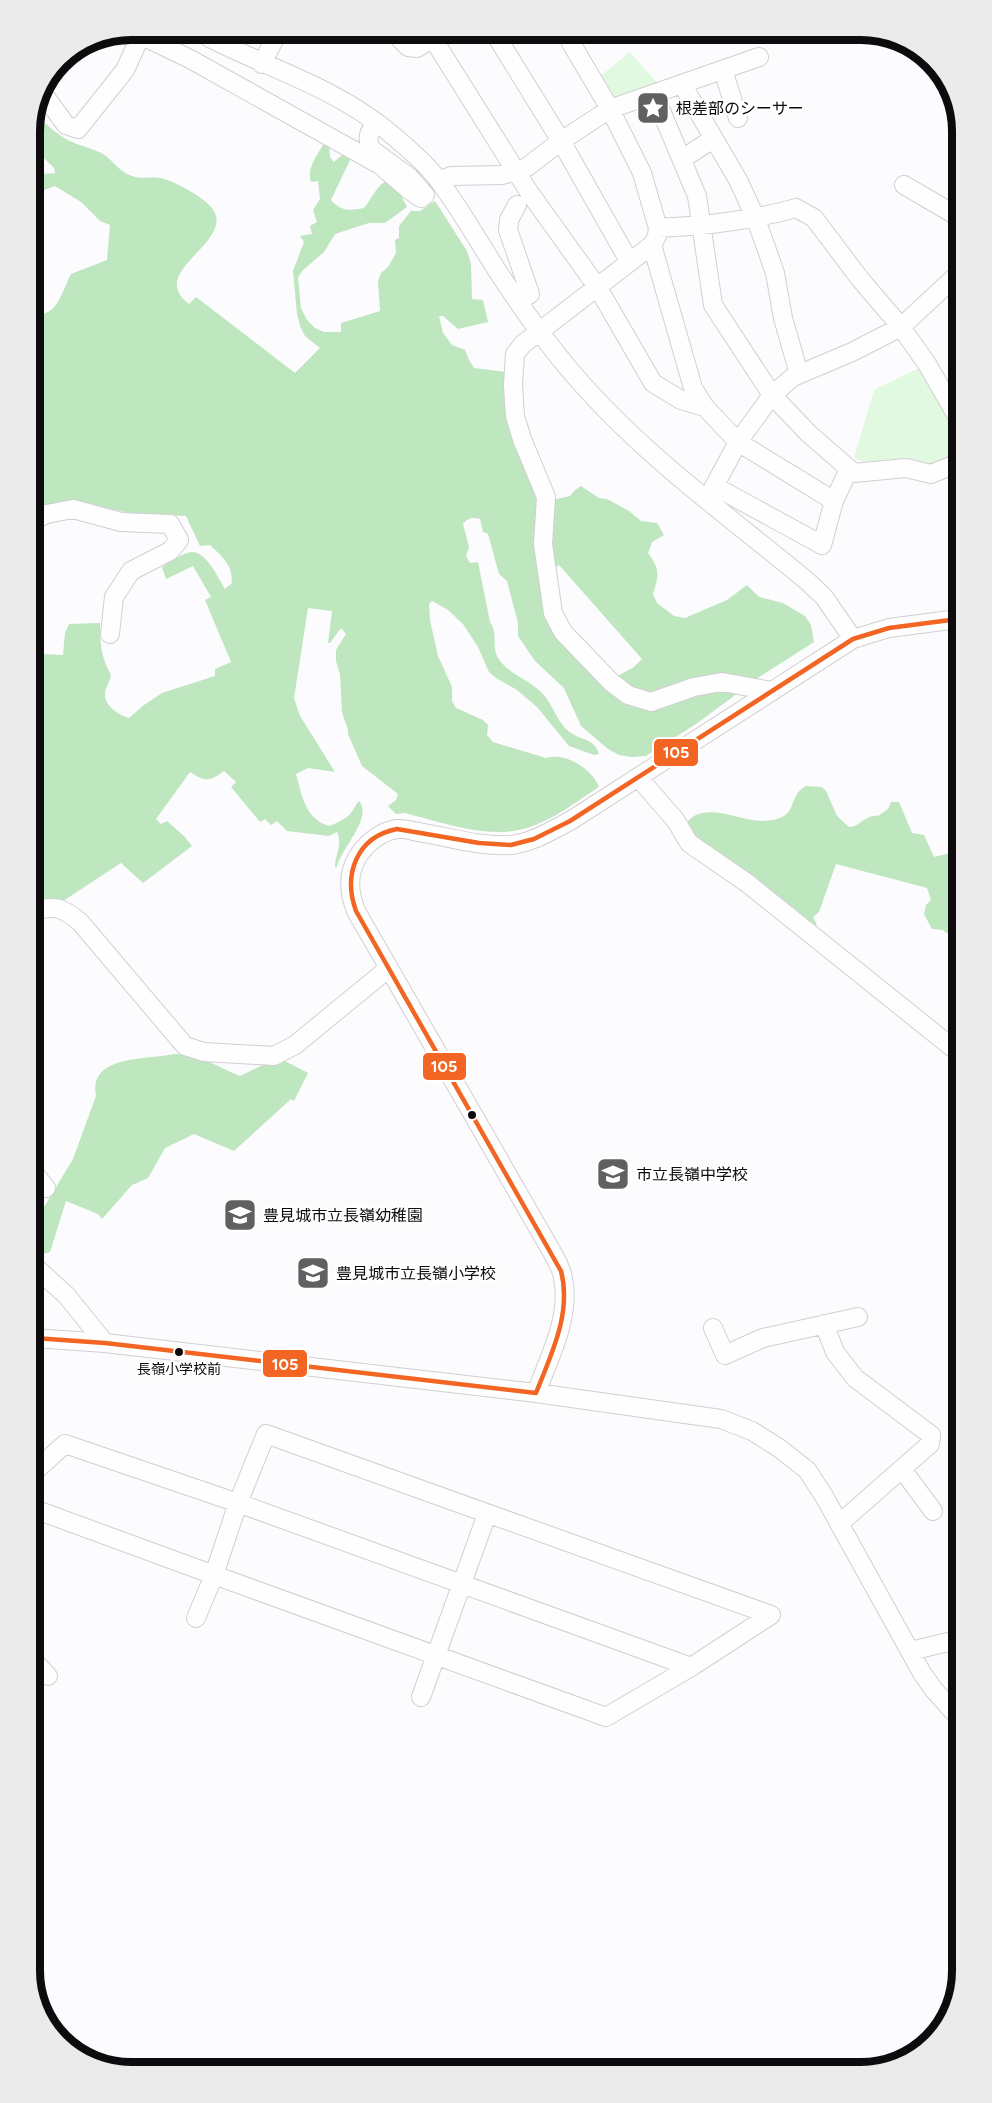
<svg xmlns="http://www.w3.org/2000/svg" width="992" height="2103" viewBox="0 0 992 2103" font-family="Figtree,'Noto Sans JP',sans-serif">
  <rect width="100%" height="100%" fill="#fcfbfd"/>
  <!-- green -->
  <path fill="#e0f9e0" d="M630,52L659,85L617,99L612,97L598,78Z
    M919,368L957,431L958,456L927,468L866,463L854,458L874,390Z"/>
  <!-- forest -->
  <path fill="#bee6bf" d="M908,46L922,51L936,70L916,55Z
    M35,115C46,123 57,135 68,140C79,146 93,148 103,154C111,159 116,167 124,172C138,181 146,176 160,178C173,180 208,199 214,211C232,244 146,272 189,304L196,297L295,373L320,348L305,336L300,326L297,314L293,271L304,242L300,236L312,234L310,226L317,222L313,210L320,199L318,181L311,182C306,168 318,154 325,142L329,143L330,157L334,162L342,155L349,153L351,158L331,200C340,211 350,211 364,208C373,197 375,187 389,179L394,182L407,207L385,223H369L335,234L324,252L302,271L298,278L301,308L307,320L315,328L324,332H341V323L380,311L378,281L381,273L388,267L396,253L395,240L399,238V226L411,211H420L435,201L467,251L471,264L472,299L483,300L488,322L458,329L443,316H439L443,333L452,345L465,350L469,360L474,368L506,372L536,482L547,618L611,691L663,695L639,693L614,678L634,667L642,659L559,565L552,570V500L570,496L575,490L581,486L599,498L607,499L629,511L641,521L657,523L664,535L652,542L648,553C660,569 659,575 653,594L657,603L674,616L685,618L727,600L747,585L759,597L783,603L805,616L811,625L814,642L756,679L735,677L738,693L696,724L646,756L631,757L619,755L608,749L581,726L564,688L535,661L518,636V623L507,581L499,574L488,534L483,532L480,519C472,517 468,518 463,524L469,547L466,556L470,563L478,562L490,622C499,634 490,648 500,661C510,674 529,680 541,692C553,703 557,724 571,733C581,740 595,739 599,754L594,755L569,746L537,707L517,690L496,678L489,672L478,647L463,624L448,610L432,601L429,604L430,620L438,656L452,687V701L456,708L483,720L488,725L487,735L493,742L546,758C566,752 592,769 599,787C576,802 553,820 527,828C488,840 442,822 404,813L396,814L388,806L396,800L398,794L362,766L348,734V730L342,712L340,675L336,661V650L346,634L341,628L330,643H328L332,611L308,608L294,698L300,716L335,772L308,768L296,774C302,795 305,820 330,826C338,822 349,818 353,810C355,807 356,804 359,801C373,818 341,848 337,867H335C335,854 343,845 337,832L329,836L287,831L277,821L271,825L265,819L260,822L231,787L236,782L224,771C209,782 206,782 190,772L156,819L161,824L167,821L185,837L192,846L143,883L121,863L63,901L32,904V642L41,654L63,655L65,633L69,624L100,623C100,643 101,658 111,675C110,682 105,688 105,694C104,706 120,716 129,718L144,705L162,693L215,676V669L231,662L205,600L211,597L193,566L166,579L162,567C170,562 183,552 193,552C207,553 219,579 225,589L232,583C232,563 223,558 210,545L200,546L186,516C166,515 145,516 125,512C83,504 75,493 31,512V320C36,315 41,315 48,312C59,307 65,285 71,274L107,260L110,225L100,221L81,202L55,186L42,191L37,186L30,189V175L55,173L54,168L44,158L33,118Z
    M806,786L822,787L826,791L837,816L849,827C860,827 866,814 878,816L888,809L891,802H899L912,833L924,835L934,857L959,851V862L951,870L949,885L959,890V937L954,931L946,933L943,930L932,929L924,914L926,905L931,900L927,888L836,864L819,912L813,917L817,925L811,930L725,863L684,827C700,798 737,821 762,821C802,820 785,797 806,786Z
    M174,1054C199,1054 218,1067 240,1076L269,1062L283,1060L308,1073L294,1101L291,1099L234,1151L194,1134L165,1148L148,1178L132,1185L102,1219L98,1214L66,1201L50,1252L36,1256L33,1254V1216L38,1217L73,1159L96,1096C88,1054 149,1060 174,1054Z"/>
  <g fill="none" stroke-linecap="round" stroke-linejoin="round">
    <!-- minor casing -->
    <g stroke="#d1cfd2" stroke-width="20">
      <path id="minor" d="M570,33L571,43L610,109L642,173L658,228L657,236L652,245L523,344L515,354L513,385L515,416L522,439L546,497L543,544L553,613L563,632L611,682L628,695L651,702L694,687L722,682L771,691
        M430,34L529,192L598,288L653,383L681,400L705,407
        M495,34L561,141L629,261
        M396,35L408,47L417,48L439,34
        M144,37L190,59L380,165C388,171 414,196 421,198L425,195L409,177L371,149C366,137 369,132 376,123
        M208,37C266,67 333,87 385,129C404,145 425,162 440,182C463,213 481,246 502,278C524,311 548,345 575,376C642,454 727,515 806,580L824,597L853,639
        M262,64L276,36
        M723,70L738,118
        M682,84L738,180L756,219L775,273L783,318L799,374
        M654,94L697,196L713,305L772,395L808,433L854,473L906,468L931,474L958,463
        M44,95L66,125L78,129L125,70L140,37
        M682,159L713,139
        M439,181L451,176L502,175L518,171L527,167L561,141L610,109L759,57
        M904,185L957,216
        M517,205L509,220L508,230L530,294L518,301
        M658,228C705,226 750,221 796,208L814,218L860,279L901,327L927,364L957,416
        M652,245L693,388L705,407L738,442L772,395L793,377L852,352L901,327L957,275
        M714,486L822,545L834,501L849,469
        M709,496L738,442L834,501
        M31,521L47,514L73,509L121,522L170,524L179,540L170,551L131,571L114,597L110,634
        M638,777L676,821L689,843L747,883L959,1053
        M32,911C55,905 62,907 80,922L185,1046L204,1052L274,1056L295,1045L389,968
        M33,1172L46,1188
        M33,1265L66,1295L105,1343
        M824,1324L835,1352L855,1378L931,1435L930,1444L839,1524
        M713,1328L725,1355L763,1338L858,1317
        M34,1338L105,1343L536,1393L721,1419L752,1431L779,1448L807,1470L824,1496L922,1673L934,1690L961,1720
        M536,1393C549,1358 571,1317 563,1278C562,1269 556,1260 552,1252L356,911C349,893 347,875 357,858C365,844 381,831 397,829C405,828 416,832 424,833C452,838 483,847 511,845C532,843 552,830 570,821L853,639L889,628L958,619
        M902,1469L933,1511
        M34,1472L65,1444L238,1503L691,1667L606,1717L214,1575L238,1503L266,1434L771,1615
        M34,1509L214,1575L196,1618
        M910,1651L961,1639
        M35,1662L48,1676
        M691,1667L771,1615
        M421,1697L487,1514"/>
    </g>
    <!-- minor -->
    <use href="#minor" stroke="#fffeff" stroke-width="18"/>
    <!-- bus-1 casing -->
    <g stroke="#fff" stroke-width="9">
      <path id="bus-1" d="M34,1338L105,1343L536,1393
        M536,1393C551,1355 572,1313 561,1271L356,911C343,875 356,837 397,829L479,843L511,845L534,839L570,821L853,639L889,628L958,619"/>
    </g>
    <!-- bus-1 -->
    <use href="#bus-1" stroke="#f26522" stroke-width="4.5"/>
  </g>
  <!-- icons -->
  <defs>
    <g id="sight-square" transform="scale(1.725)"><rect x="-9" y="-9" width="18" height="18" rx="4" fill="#615f62" stroke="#fff"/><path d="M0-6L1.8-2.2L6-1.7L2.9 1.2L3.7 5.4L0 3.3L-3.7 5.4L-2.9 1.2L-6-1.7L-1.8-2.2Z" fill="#fff"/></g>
    <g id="school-square" transform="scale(1.725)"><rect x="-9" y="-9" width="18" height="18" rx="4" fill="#615f62" stroke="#fff"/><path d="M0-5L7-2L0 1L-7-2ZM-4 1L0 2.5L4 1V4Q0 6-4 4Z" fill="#fff"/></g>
  </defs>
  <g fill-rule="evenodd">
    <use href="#sight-square" x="653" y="108"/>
    <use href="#school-square" x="613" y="1174"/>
    <use href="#school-square" x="240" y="1215"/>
    <use href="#school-square" x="313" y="1273"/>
  </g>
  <!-- markers -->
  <g fill="#0d0b0e" stroke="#fff" stroke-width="2">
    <circle cx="472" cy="1115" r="5"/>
    <circle cx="179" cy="1352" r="5"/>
  </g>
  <g text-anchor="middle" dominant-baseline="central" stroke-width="4.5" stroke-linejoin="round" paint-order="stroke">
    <!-- bus labels -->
    <g font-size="14" fill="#0d0b0e" stroke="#fff">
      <text x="179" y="1369">長嶺小学校前</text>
    </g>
    <!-- poi labels -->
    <g font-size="16" fill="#0d0b0e" stroke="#fff" text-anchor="start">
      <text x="676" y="108">根差部のシーサー</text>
      <text x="636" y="1174">市立長嶺中学校</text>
      <text x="263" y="1215">豊見城市立長嶺幼稚園</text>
      <text x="336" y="1273">豊見城市立長嶺小学校</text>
    </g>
  </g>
  <!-- crop -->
  <path d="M0 0H992V2103H0ZM131 40H861A91 91 0 0 1 952 131V1971A91 91 0 0 1 861 2062H131A91 91 0 0 1 40 1971V131A91 91 0 0 1 131 40Z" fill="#ecebec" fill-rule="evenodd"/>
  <path fill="none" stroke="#0d0b0e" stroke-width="8" d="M131 40H861A91 91 0 0 1 952 131V1971A91 91 0 0 1 861 2062H131A91 91 0 0 1 40 1971V131A91 91 0 0 1 131 40Z"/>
  <g stroke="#fff" stroke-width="2">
    <rect x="653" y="738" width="46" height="29" rx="6" fill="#f26522"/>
    <rect x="422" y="1052" width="45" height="29" rx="6" fill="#f26522"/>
    <rect x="262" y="1349" width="46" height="29" rx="6" fill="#f26522"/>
  </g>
  <g font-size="16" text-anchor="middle" font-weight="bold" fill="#fff">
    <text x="676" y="758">105</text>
    <text x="444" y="1072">105</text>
    <text x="285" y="1370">105</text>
  </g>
</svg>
